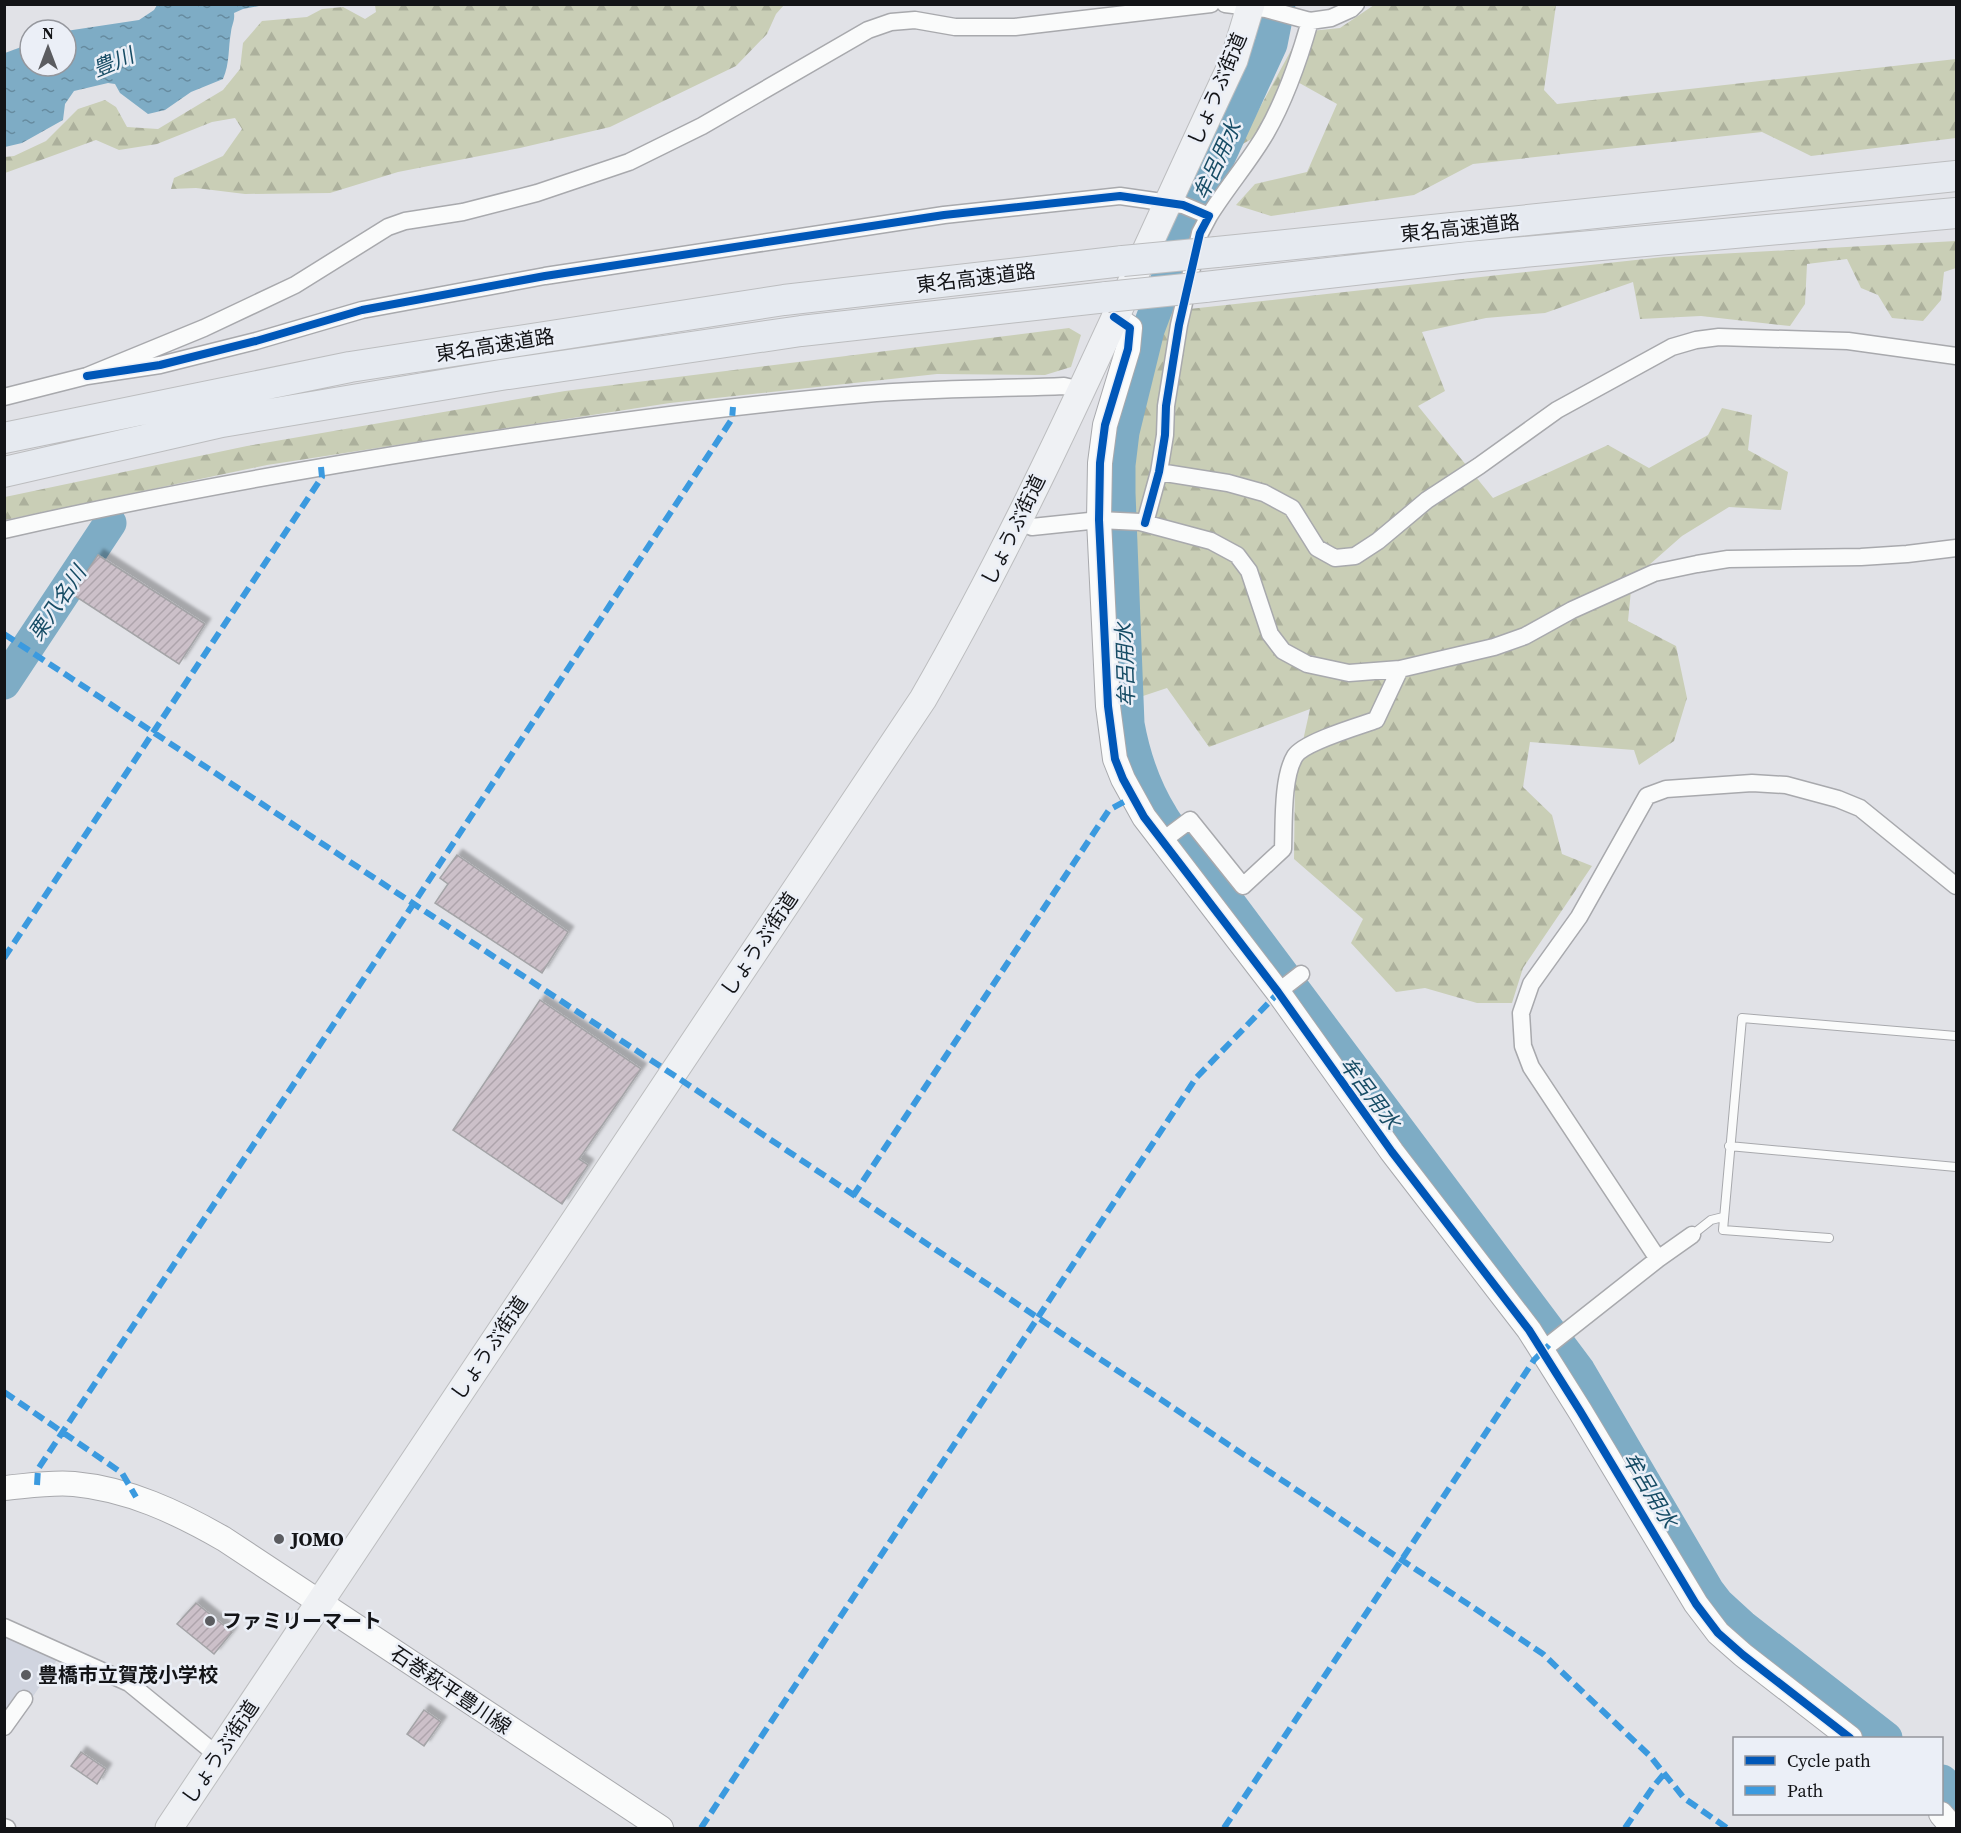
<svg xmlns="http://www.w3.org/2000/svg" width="1961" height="1833" viewBox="0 0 1961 1833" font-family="'Source Serif 4','Noto Sans JP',serif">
  <defs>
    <pattern id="forest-firs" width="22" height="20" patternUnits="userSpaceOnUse" patternTransform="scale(1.5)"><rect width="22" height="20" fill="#c9ceb6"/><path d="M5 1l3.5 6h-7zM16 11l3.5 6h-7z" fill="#acb09c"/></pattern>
    <pattern id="water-ripples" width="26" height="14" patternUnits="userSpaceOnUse" patternTransform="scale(1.5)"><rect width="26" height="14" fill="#7eacc5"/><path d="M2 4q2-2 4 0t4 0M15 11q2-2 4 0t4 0" fill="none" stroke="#668b9f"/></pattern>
    <pattern id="building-hatch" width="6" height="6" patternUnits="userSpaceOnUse" patternTransform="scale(1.5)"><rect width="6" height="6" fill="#ccc0c9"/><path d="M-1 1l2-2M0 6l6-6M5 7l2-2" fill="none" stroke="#aea4ac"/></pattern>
    <filter id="shadow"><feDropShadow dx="5.5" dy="-5.5" stdDeviation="1.5" flood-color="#0004"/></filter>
  </defs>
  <rect width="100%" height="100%" fill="#e1e2e7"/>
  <!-- built -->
  <path fill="#d0d4df" d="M5,1635L57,1660L32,1698L20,1691L5,1714Z"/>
  <!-- forest -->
  <path fill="url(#forest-firs)" d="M375,5V4L784,5L776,14L767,34L736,66L610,127L520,148L398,172L330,193L245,194L196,188L171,189L174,178L223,156L242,129L235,118L212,122L157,144L119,150L96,140L5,173V157L14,156L46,141L78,109L105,100L116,107L127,127L158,129L223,90L240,69L243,43L262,21L307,17L322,9L343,7L365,19L376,12Z
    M1374,5H1556L1544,90L1557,104L1956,59V138L1811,156L1762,132L1473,164L1414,195L1271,216L1236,205L1255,184L1307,172L1337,104L1294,80L1257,136L1239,146L1301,32L1340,28Z
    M1956,241V268L1944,272L1941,300L1923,321L1892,318L1878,295L1861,288L1847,259L1807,264L1805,304L1790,326L1701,316L1640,319L1633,282L1545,313L1486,318L1422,332L1445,391L1418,406L1493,498L1608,445L1649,468L1708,435L1722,408L1752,415L1748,450L1788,472L1781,510L1729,507L1682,536L1632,580L1628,621L1676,646L1687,698L1674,741L1639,765L1634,750L1530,742L1523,787L1552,815L1562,854L1592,866L1523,968L1512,1003H1477L1425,988L1396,992L1351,943L1363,919L1294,859L1295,777L1310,709L1209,747L1167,688L1137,698C1135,633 1133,567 1134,502C1136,436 1137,369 1171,311L1663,257Z
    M1069,328L1081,335L1071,367L1045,375L937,374L670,403L267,465L5,520V497L247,446L565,391Z"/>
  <!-- water -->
  <path fill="url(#water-ripples)" d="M157,5H264L243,9L234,13C235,21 232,24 231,32C228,48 230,63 223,79L191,92L165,110L148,114L120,93L115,84L108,83L74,91L65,104L63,120L22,143L5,147V53L24,46L30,40V66H66V31L139,20L154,10Z"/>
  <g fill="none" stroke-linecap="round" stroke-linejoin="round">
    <!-- river -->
    <path stroke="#7eacc5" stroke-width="33" d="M1279,4L1271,44L1186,229L1148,330L1123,432L1119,465V493L1128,724C1134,757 1144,787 1162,816C1172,833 1187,848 1200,864L1579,1371L1708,1591L1718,1604L1742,1626L1886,1738
      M4,683L110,523
      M1942,1781L1956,1794"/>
  </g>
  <!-- building -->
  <path fill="url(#building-hatch)" stroke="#a4a4a7" stroke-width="1.5" filter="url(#shadow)" d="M98,555L205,624L179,664L72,594Z
    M457,855L568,932L542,973L435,903L448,884L440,878Z
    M540,1000L641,1069L579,1159L588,1165L562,1204L453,1130Z
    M196,1603L232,1632L214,1654L177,1624Z
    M424,1710L441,1722L424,1746L407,1734Z
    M81,1752L106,1769L97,1784L71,1766Z"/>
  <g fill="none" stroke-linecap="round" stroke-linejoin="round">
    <!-- lane casing -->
    <g stroke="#a8a9ad" stroke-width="10">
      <path id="lane" d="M1729,1146L1956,1167
        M1692,1235L1711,1220L1723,1217
        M1829,1238L1723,1230L1742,1018L1956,1036"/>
    </g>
    <!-- street casing -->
    <g stroke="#a8a9ad" stroke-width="19">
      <path id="street" d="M1225,4L1266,9L1310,21L1331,18L1351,9L1356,4
        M1209,216C1227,187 1249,162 1266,133C1286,98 1299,60 1310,21
        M87,376L160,365L256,341L362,310L545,276L944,215L1120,196L1183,205L1209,216L1200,233L1179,325L1166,406L1165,435L1159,472L1145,523
        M4,397L87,376L204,328L295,285L388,227L405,221L463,212L537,193L629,162L702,126L868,30L891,22L915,20L955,27H1015L1211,4
        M1159,472L1228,483L1264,493L1292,508L1317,548L1335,558L1355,556L1378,541L1427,500L1479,466L1557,410L1672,347L1696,340L1719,337L1848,341L1956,356
        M1019,521L1032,527L1099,520L1140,522L1211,541L1237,555L1249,571L1270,634L1283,651L1307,664L1349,673L1400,669L1494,647L1525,636L1572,610L1654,573L1697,564L1728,559L1861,557L1907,554L1956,548
        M4,530C148,497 293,471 438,448C580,426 722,406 865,394C931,388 998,389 1064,386L1081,390
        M1162,841L1190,820L1243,886L1283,849C1284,824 1282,777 1295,756C1304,742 1359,726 1376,720L1400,669
        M1283,988L1301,974
        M1658,1259L1531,1067L1523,1046L1521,1013L1531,984L1579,917L1647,796L1666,789L1752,783L1786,785L1838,799L1860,808L1956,886
        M1549,1345L1658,1259L1692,1235
        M4,1627L129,1683L217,1755
        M4,1727L24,1699
        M4,1827L7,1828"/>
    </g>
    <!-- secondary casing -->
    <g stroke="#a8a9ad" stroke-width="26">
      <path id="secondary" d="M1114,317L1130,328L1128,349L1105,425L1100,463L1099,520L1108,706L1115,759L1123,779L1144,817L1278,992L1392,1152L1529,1330L1580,1411L1696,1604L1718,1633L1743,1655L1850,1738
        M4,1488C27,1486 51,1482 74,1484C128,1489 177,1512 224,1539L661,1828
        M1941,1814L1953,1828"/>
    </g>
    <!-- primary casing -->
    <g stroke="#bcbdbf" stroke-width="29">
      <path id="primary" d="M169,1828L923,699C1041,494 1133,274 1234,60L1251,4"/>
    </g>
    <!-- highway casing -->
    <g stroke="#bcbdbf" stroke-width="32">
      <path id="highway" d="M1217,252L1956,176
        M1205,287L1469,257L1956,213
        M4,438L350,367L784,300L1123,261
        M4,472L222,422L501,375L801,331L1107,297"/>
    </g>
    <!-- lane -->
    <use href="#lane" stroke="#fafbfb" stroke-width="8"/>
    <!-- street -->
    <use href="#street" stroke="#fafbfb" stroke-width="16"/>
    <!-- secondary -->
    <use href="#secondary" stroke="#fafbfb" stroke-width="24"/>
    <!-- primary -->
    <use href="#primary" stroke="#eff1f4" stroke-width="27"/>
    <!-- highway -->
    <use href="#highway" stroke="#e6eaf0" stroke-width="30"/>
    <!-- highway-bridge casing -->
    <g stroke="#bcbdbf" stroke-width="32" stroke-linecap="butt">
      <path id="highway-bridge" d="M1123,261L1217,252
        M1107,297L1205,287"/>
    </g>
    <!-- highway-bridge -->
    <use href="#highway-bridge" stroke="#e6eaf0" stroke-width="30"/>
    <!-- quiet -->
    <path stroke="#3b9adf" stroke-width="6" stroke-dasharray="12 6" stroke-linecap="butt" d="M4,634L672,1074L1543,1654L1650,1756L1684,1798L1727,1828
      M4,958L322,477L321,467
      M853,1196L1109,810L1133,797
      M4,1392L122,1473L136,1497
      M37,1485L38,1469L414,903L732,419L733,407
      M701,1828L1196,1078L1282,989
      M1224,1828L1534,1360L1549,1345
      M1625,1828L1653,1787L1664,1774"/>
    <!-- cycleway casing -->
    <g stroke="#ebeff7" stroke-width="11">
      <path id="cycleway" d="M1114,317L1130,328L1128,349L1105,425L1100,463L1099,520L1108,706L1115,759L1123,779L1144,817L1278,992L1392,1152L1529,1330L1580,1411L1696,1604L1718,1633L1743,1655L1850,1738
        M87,376L160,365L256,341L362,310L545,276L944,215L1120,196L1183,205L1209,216L1200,233L1179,325L1166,406L1165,435L1159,472L1145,523"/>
    </g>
    <!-- cycleway -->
    <use href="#cycleway" stroke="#0057b8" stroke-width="8"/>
  </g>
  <!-- markers -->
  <g fill="#5b5c60" stroke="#ebeff7" stroke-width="2">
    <circle cx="279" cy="1539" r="6"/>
    <circle cx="210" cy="1621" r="6"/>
    <circle cx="26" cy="1675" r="6"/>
  </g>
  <g text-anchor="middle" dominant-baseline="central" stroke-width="5" stroke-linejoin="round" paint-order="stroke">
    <!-- street labels -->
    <g font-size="20" fill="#131417" stroke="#ebeff7">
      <text transform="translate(1217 89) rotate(-67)">しょうぶ街道</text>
      <text transform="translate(1460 228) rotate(-6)">東名高速道路</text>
      <text transform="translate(976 278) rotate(-7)">東名高速道路</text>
      <text transform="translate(495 345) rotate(-9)">東名高速道路</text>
      <text transform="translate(1013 530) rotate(-64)">しょうぶ街道</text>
      <text transform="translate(759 944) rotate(-56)">しょうぶ街道</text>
      <text transform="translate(489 1348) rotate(-56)">しょうぶ街道</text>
      <text transform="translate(451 1690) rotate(34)">石巻萩平豊川線</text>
      <text transform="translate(220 1752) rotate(-56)">しょうぶ街道</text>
    </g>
    <!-- poi labels -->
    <g font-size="20" font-weight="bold" fill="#131417" stroke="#ebeff7" text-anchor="start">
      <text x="291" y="1539">JOMO</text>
      <text x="222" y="1621">ファミリーマート</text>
      <text x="38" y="1675">豊橋市立賀茂小学校</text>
    </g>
    <!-- water labels -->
    <g font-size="21" font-style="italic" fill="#174c65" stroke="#ebeff7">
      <text transform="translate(113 62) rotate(-23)">豊川</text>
      <text transform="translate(1217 160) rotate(-65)">牟呂用水</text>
      <text transform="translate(57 603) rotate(-56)">栗八名川</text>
      <text transform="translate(1125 665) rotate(-92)">牟呂用水</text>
      <text transform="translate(1370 1093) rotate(53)">牟呂用水</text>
      <text transform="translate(1650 1490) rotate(59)">牟呂用水</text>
    </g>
  </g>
  <!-- border -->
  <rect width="1961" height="1833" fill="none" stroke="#131417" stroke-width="12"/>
  <!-- legend -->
  <rect x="1733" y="1737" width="210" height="78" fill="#ebeff7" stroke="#95979d" stroke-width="1.5"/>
  <rect x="1745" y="1756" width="30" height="9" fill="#0057b8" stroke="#95979d" stroke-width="1.5"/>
  <text x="1787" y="1767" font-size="18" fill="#131417">Cycle path</text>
  <rect x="1745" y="1786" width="30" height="9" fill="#3b9adf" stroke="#95979d" stroke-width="1.5"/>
  <text x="1787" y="1797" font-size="18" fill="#131417">Path</text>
  <!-- north arrow -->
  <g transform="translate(48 48)"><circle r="28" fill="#ebeff7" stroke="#95979d" stroke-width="1.5"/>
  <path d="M0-4.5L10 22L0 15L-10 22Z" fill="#5b5c60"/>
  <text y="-9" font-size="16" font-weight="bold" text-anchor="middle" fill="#131417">N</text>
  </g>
</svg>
